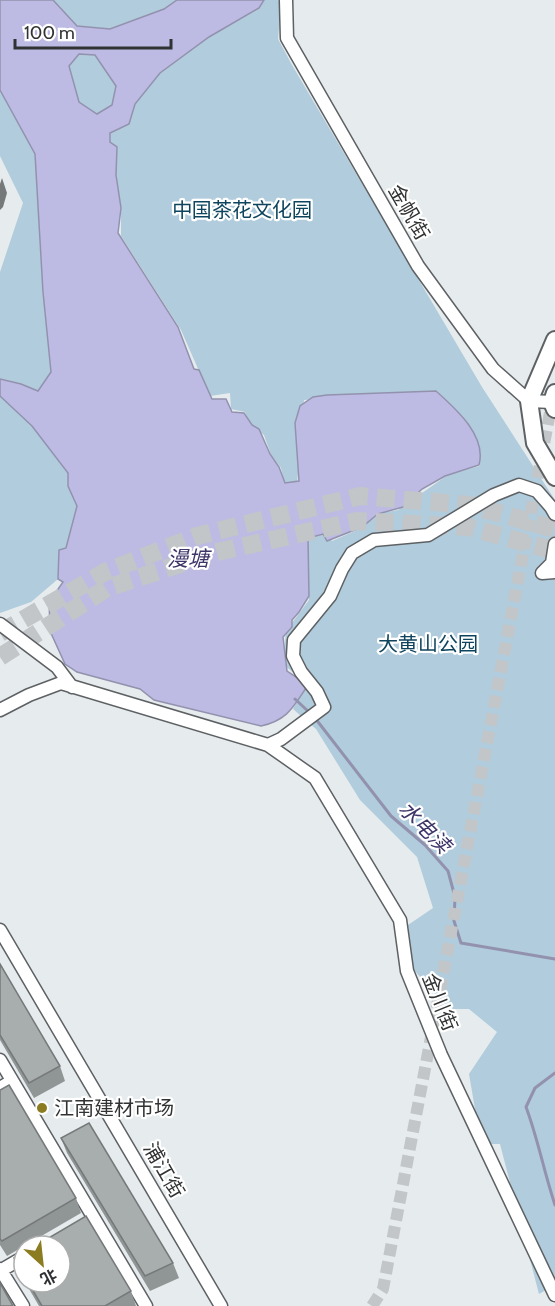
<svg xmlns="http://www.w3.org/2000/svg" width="555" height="1306" viewBox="0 0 555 1306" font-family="Cabin,'Noto Sans SC',sans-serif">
  <rect width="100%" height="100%" fill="#e6ebed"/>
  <!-- green -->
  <path fill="#b1ccdc" d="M53,0H177L164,9L110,29L77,26Z
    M264,0H278L281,4L278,39L292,65L482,387L555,500V1285L539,1294L500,1144H481L469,1074L497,1032L469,1009H449L413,969L408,925L433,908L417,857L360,800L316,729L293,709L307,684L283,664L286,631L309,600L308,538L323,532L332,541L355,531L382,513L398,510L449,474L480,466C480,429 462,415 437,391L304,400L297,484L285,486L281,468L271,455L264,435L250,425L245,412L231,409L230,393L210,396L181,330L121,236V208L116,175L117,147L110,142V133L129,124L135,104L160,73L209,37L258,8Z
    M79,54L95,55L116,86L112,106L97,114L79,102L68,66Z
    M0,90L35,154L43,292L51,372L38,391L21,384L0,379V272L23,203L0,156Z
    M0,396L32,426L69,473L68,486L77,506L66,549L59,551L58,579L31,602L0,613Z"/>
  <!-- water -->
  <path fill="#bdbbe3" stroke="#9392ae" stroke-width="1.5" fill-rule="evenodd" d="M0,0H53L77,26L110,29L164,9L177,0H264L259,8L209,37L160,73L135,104L129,124L110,133V142L117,147L116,175L121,208L118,233L178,327L194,369L199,370L212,399H226L232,412L244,413L252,425L259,429L270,454L279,467L285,483L299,481L295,423L300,406L313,397L327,395L436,391C456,409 487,436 479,465L445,476L422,489L403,507L378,514L362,527L327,541L323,534L308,538L309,596L299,612L292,620V627L283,637L287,671L308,685C293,707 288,720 261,726L154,700L140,689L77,672L65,664L50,631L49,598L54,595L63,582L58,579L59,550L66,548L77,506L68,486V473L32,426L0,396V379L21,384L38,391L51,372L43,292L35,154L0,90ZM79,54L95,55L116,86L112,105L97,114L79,102L69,66Z"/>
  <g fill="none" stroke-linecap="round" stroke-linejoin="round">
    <!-- stream -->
    <path stroke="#9392ae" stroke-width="3" d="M295,699L310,713
      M315,718L391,816L425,845L448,871L455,897L454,921L461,943L555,959
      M555,1073L535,1088L526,1107C538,1139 544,1172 555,1205"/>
    <!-- minor-tunnel -->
    <path stroke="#c2c6c8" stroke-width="12" stroke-dasharray="12 6" stroke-linecap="butt" d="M372,1306L383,1289L552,402"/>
    <!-- highway-tunnel -->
    <path stroke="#c2c6c8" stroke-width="18" stroke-dasharray="18 9" stroke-linecap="butt" d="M0,633L105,572L197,536L360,496L469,505L555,529
      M0,657L107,588L217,552L357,521L468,527L555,551"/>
    <!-- minor casing -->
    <g stroke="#5e6164" stroke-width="15">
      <path id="minor" d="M286,0L287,38L418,266L493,369L529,401L552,402
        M555,544L552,563L542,573L555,572
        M0,624L57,667L72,687
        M0,710L29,695L61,683L268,745L281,739L324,707L317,692L301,672L293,656L294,640L330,596L342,569L352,553L374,540L428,535L494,495L519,485L537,491L551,507L555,514
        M268,745L315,778L400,920L407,971L441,1055L555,1295
        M0,930L221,1306
        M0,1060L146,1306
        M0,1088L12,1081
        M0,1269L23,1306
        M0,1271L24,1257"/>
    </g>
    <!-- major casing -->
    <g stroke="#5e6164" stroke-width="20">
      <path id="major" d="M555,340L529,401L535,443L555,477
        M555,393L552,402L555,409"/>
    </g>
    <!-- minor -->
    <use href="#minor" stroke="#fff" stroke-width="12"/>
    <!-- major -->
    <use href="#major" stroke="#fff" stroke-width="16"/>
  </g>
  <!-- wall -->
  <path fill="#909596" d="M0,964L60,1066L65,1081L34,1098L0,1040Z
    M0,1090L76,1198L81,1213L7,1256L0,1245Z
    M61,1138L173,1263L179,1278L150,1291L67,1153Z
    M24,1252V1280L20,1273L14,1258Z
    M25,1282H60L131,1291L136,1306H39Z"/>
  <!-- shaded-wall -->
  <path fill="#76797a" d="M2,178L7,193L3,207L0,210V184Z"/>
  <!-- building -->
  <path fill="#a8adae" stroke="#76797a" stroke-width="1.5" d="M0,964L60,1066L29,1083L0,1035Z
    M9,1085L76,1198L2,1241L0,1239V1090Z
    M89,1123L173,1263L145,1276L61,1138Z
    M86,1216L131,1291L105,1306H42L28,1282H60V1246H35Z
    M24,1252V1275L14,1258Z
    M0,1283L13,1306H0Z"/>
  <!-- markers -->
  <circle fill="#8b7b21" stroke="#fff" stroke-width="2" cx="42" cy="1108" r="6"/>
  <g text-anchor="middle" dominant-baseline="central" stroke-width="4.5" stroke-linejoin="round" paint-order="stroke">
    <!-- park labels -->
    <g font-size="20" fill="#0e445d" stroke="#fff">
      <text x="242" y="210">中国茶花文化园</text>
      <text x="428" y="644">大黄山公园</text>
    </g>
    <!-- street labels -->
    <g font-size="20" fill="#313233" stroke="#fff">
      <text transform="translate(409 212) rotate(60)">金帆街</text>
      <text transform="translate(440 1002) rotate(68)">金川街</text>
      <text transform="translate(164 1170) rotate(60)">浦江街</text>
    </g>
    <!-- poi labels -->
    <g font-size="20" fill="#313233" stroke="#fff" text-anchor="start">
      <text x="54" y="1108">江南建材市场</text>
    </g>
    <!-- water labels -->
    <g font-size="21" font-style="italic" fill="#3d3669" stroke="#fff">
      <text x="188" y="558">漫塘</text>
      <text transform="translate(425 827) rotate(45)">水电渎</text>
    </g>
  </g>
  <!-- north arrow -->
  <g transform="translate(42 1264) rotate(153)"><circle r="28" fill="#ffffff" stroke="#adadad" stroke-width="1.5"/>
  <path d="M0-4.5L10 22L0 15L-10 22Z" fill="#8b7b21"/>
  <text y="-9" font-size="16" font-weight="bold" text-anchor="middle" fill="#313233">北</text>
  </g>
  <!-- scale -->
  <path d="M15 39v9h156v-9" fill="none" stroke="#313233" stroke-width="3"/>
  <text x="24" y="39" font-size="18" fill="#313233" stroke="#ffffff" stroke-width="4.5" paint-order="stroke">100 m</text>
</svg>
